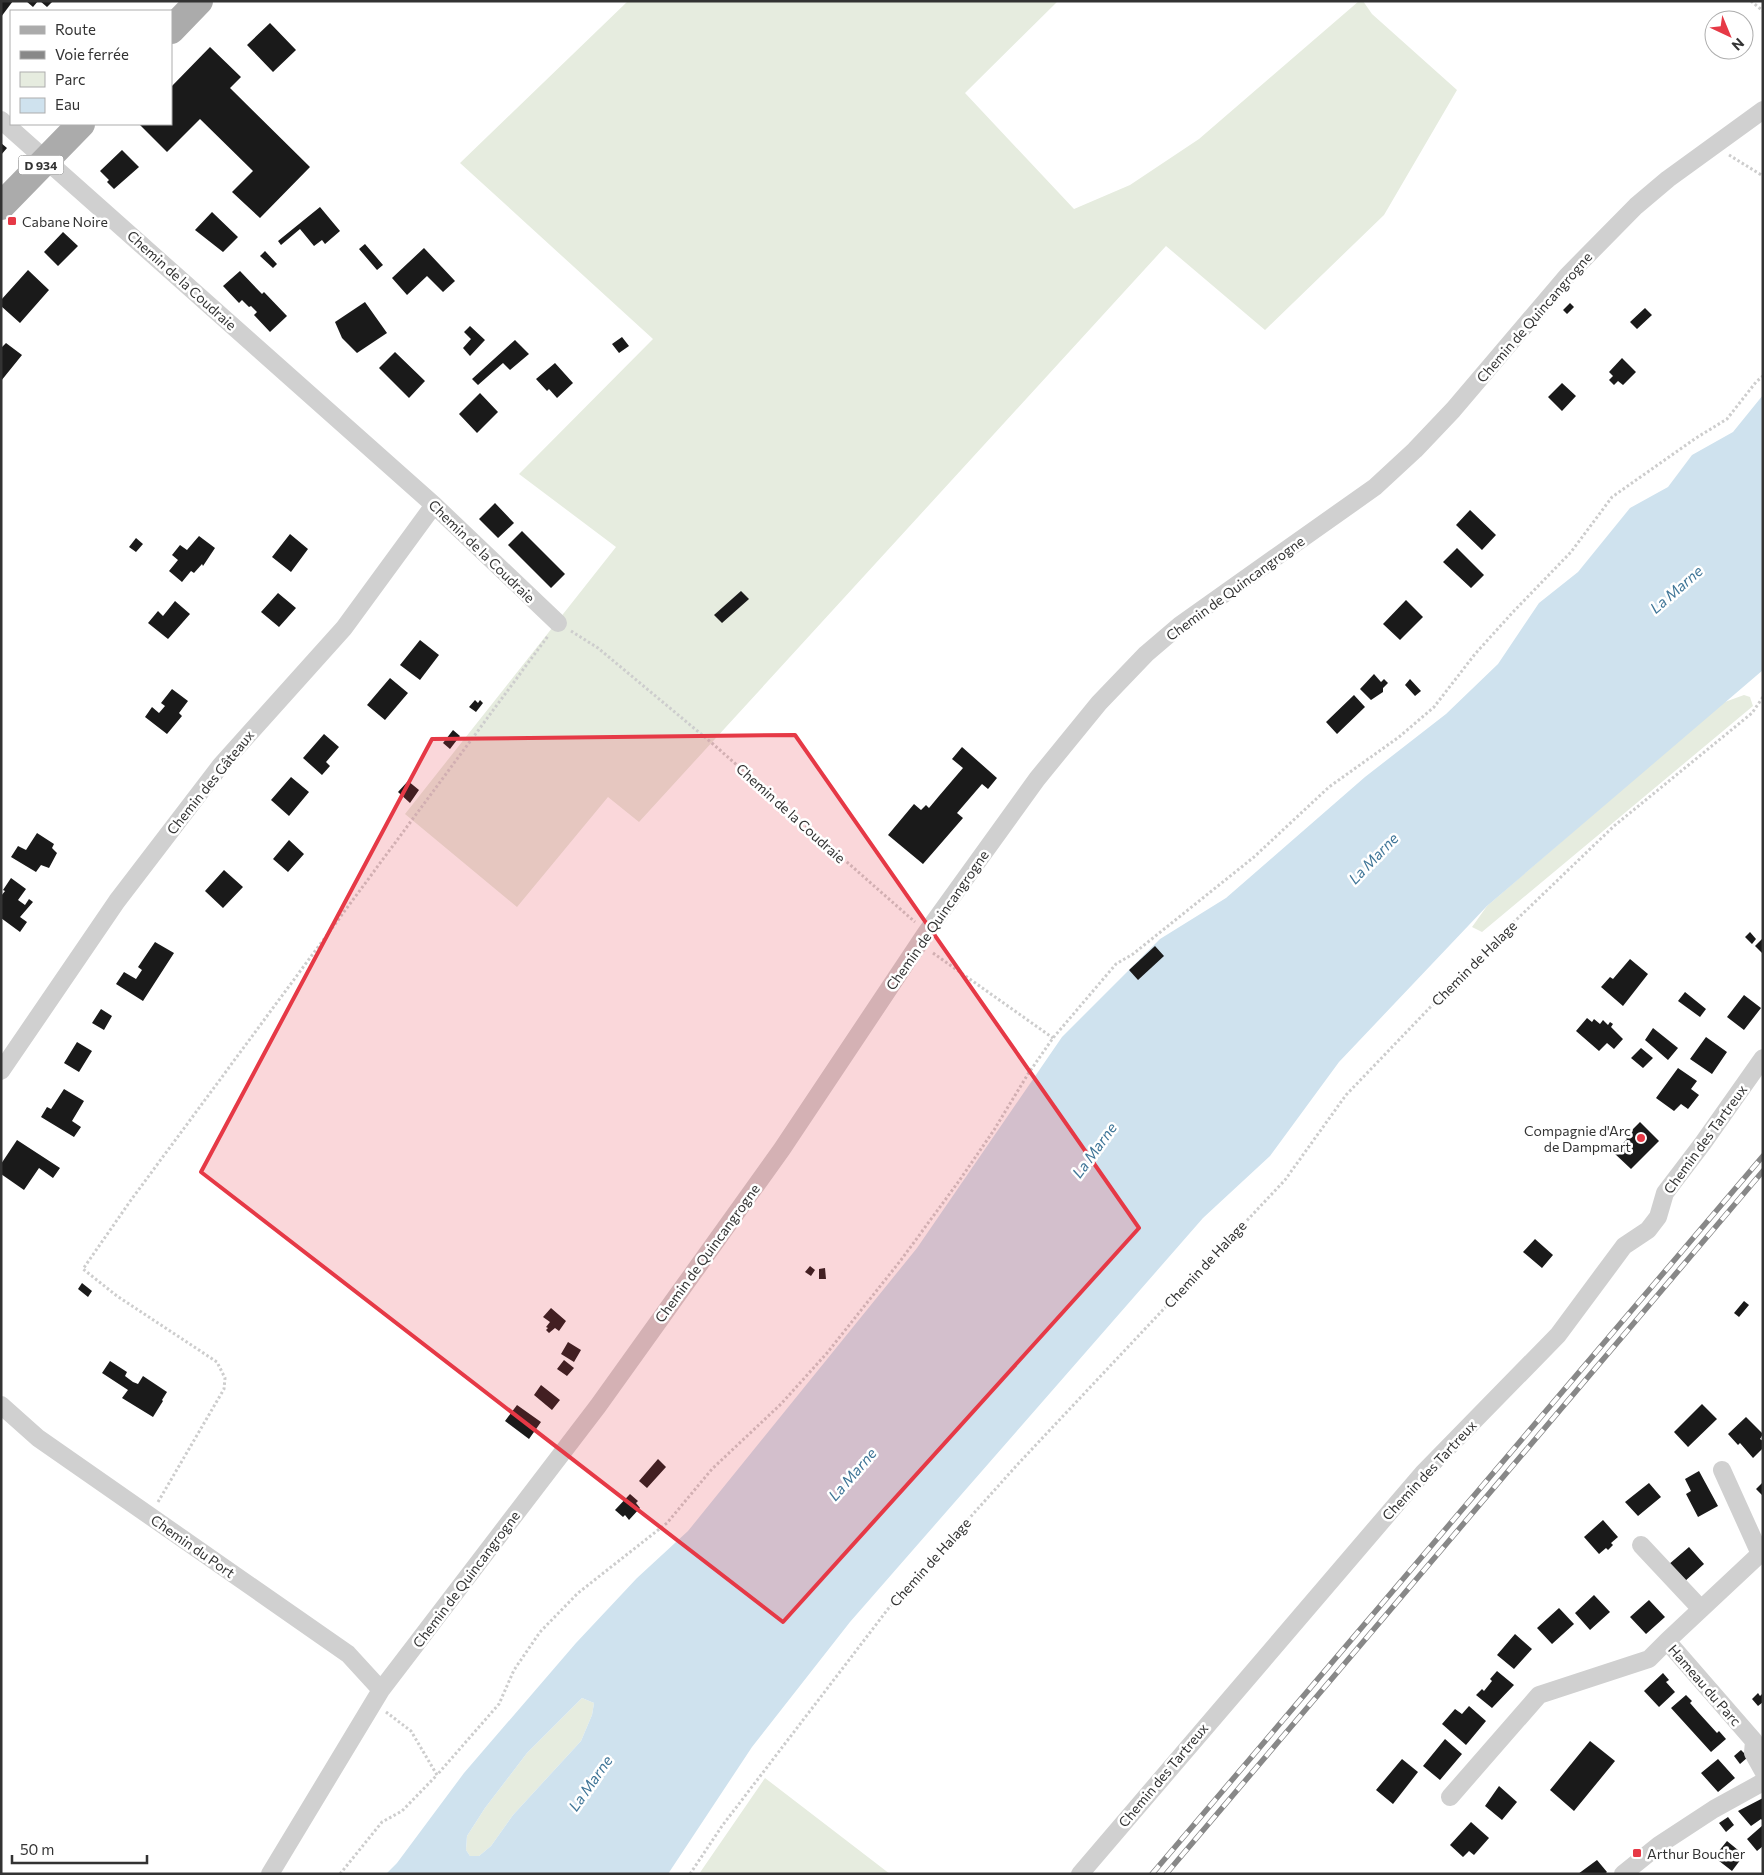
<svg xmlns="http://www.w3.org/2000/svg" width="1764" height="1875" viewBox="0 0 1764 1875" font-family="Commissioner,sans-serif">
  <rect width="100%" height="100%" fill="#fff"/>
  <!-- green -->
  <path fill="#e6ecdf" d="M628,1H1058L965,93L1074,209L1130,185L1199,139L1359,1H1363L1372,14L1457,90L1384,215L1265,330L1166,246L639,822L608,797L517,907L405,814L616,547L519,474L653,339L460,163Z
    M1744,695L1750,697L1753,706L1482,932L1472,927L1487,906L1722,703Z
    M582,1698L594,1703L592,1715L581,1741L513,1815L491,1846L479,1856H470L466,1850L467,1836L485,1808L527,1753Z
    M765,1778L890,1874H699Z"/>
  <!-- water -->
  <path fill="#cfe2ee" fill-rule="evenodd" d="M1763,395V670L1487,906L1339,1062L1270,1156L1203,1218L850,1622L752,1747L668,1874H386L397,1863L464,1773L576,1643L637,1578L688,1531L917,1248L1062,1037L1160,939L1226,898L1365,777L1446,714L1498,664L1539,603L1578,572L1630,508L1668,487L1692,455L1733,432ZM582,1698L594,1703L592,1715L581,1741L513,1815L491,1846L479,1856H470L466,1850L467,1836L485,1808L527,1753Z"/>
  <!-- building -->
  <path fill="#1a1a1a" d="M1,1H13L1,17Z
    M26,1H38L33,7Z
    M40,1H53L47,7Z
    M270,23L296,50L273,72L247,45Z
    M210,47L241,77L230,88L310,167L260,218L232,192L253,171L200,119L167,152L139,124H171V87Z
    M1,143L7,148L1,155Z
    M122,150L139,167L114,189L107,182L109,180L100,171Z
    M320,207L340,231L325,244L322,240L314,246L300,229L281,245L278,241Z
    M212,212L238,237L223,252L195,230Z
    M63,232L78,246L58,266L44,252Z
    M365,244L383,265L377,270L359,249Z
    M424,248L455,281L443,292L427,276L407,295L392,278Z
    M265,251L277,264L273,268L260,256Z
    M28,270L49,290L20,323L1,306V300Z
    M240,271L262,294L264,292L287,316L270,332L254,315L257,312L251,306L249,307L242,300L239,303L223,286Z
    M365,302L387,333L357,353L342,338L335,322Z
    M1570,303L1574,307L1567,314L1563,310Z
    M1645,308L1652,315L1637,329L1630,322Z
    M470,326L485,340L470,356L463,348L471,339L464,332Z
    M622,337L629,346L619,353L612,344Z
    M515,340L529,354L510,370L503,363L478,385L472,379Z
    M6,343L22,355L1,381V348Z
    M395,352L425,381L409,398L379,368Z
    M1622,358L1636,372L1623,385L1618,381L1614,385L1609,380L1613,376L1609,372Z
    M555,363L573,383L557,398L549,389L547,391L536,379Z
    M1562,383L1576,396L1562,411L1548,397Z
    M480,393L498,412L477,433L459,414Z
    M495,503L514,523L498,538L479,519Z
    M1470,510L1496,535L1482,550L1456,525Z
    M522,531L565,574L551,588L508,545Z
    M290,534L308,549L291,572L272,557Z
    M199,536L215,548L203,566L202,564L194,573L191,571L182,582L169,571L178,560L172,555L180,545L187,550Z
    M136,538L143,544L136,552L129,547Z
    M1457,548L1484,575L1471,588L1443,562Z
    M741,591L749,599L722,623L714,615Z
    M278,593L296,608L279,627L261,612Z
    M1406,600L1423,617L1400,640L1383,624Z
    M175,601L190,614L168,639L148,623L158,611L163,616Z
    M420,640L439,655L420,680L400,665Z
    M1374,674L1381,682L1384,679L1388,683L1383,688V692L1371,700L1360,689Z
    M390,678L408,693L385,720L367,705Z
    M1410,679L1421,691L1415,696L1405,685Z
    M172,689L188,701L179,713L182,716L167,734L145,717L152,707L159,713L165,706L161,703Z
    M1354,695L1365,707L1337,734L1326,722Z
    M475,700L478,703L480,700L483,703L476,712L469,707Z
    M453,730L460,736L450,749L443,743Z
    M324,734L339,747L326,762L330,766L322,775L303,758Z
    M962,747L997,778L988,789L982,784L957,813L963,818L923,864L888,835L914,804L921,810L926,805L929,808L939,796L963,768L952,759Z
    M291,777L309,792L289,816L271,800Z
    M408,781L419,790L410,803L398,792Z
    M37,833L54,844L52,848L57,853L49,868L41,865L36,872L11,857L18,846L26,850Z
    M289,840L304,854L288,872L273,859Z
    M224,870L243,887L223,908L205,891Z
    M11,878L26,889L18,900L25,905L29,899L33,902L20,917L27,922L20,932L1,918V896L5,891L3,890Z
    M1750,932L1756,939L1752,944L1745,937Z
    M1763,938V954L1755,946Z
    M155,942L174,953L143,1001L116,984L124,972L136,979L142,970L138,967Z
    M1155,946L1164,956L1138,980L1129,970Z
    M1630,959L1648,974L1623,1006L1601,987L1610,977L1613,979Z
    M1685,992L1706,1009L1700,1017L1678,1001Z
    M1744,995L1761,1008L1744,1030L1727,1017Z
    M101,1009L112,1016L104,1030L92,1023Z
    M1587,1018L1592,1022L1594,1019L1600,1024L1603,1020L1608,1025L1610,1022L1613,1024L1611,1027L1623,1039L1614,1049L1607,1043L1599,1051L1576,1031Z
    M1653,1028L1678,1048L1668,1060L1645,1040Z
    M1706,1037L1727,1052L1712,1074L1690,1059Z
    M77,1042L92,1051L79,1072L64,1063Z
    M1641,1048L1653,1058L1643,1068L1631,1058Z
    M1678,1068L1697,1081L1691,1089L1699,1095L1688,1109L1681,1104L1674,1111L1656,1098Z
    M64,1089L84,1101L72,1121L81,1127L74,1137L41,1117L47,1107L51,1109Z
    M1640,1122L1659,1141L1631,1169L1614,1153L1627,1139L1625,1137Z
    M17,1140L60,1168L53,1178L39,1168L24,1190L1,1174V1164Z
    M1535,1239L1553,1255L1542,1268L1523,1252Z
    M810,1266L815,1270L811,1276L805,1272Z
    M825,1268L826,1279H819V1269Z
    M82,1283L92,1291L88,1297L78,1289Z
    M1744,1301L1749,1305L1739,1317L1734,1313Z
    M551,1308L566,1321L559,1331L555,1328L549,1333L546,1330L548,1328L546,1327L550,1322L543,1317Z
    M568,1342L581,1350L574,1362L561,1354Z
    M564,1360L574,1368L567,1376L557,1369Z
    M110,1361L127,1372L125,1376L133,1382L138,1384L143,1376L167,1392L162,1400L163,1401L153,1417L122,1398L128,1390L102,1373Z
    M541,1385L560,1400L552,1410L534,1395Z
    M1702,1404L1717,1419L1688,1447L1674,1432Z
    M517,1405L541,1422L529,1439L505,1421Z
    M1746,1417L1763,1434L1760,1439L1763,1441V1448L1753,1458L1740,1443L1738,1445L1728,1434Z
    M658,1459L666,1467L647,1488L639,1481Z
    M1699,1471L1718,1506L1698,1517L1686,1494L1691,1491L1685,1479Z
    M1763,1482V1496L1756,1489Z
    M1649,1483L1661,1497L1638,1516L1625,1502Z
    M630,1494L638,1501L636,1503L640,1508L629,1520L625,1515L623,1517L615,1510Z
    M1603,1520L1618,1537L1611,1543L1613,1545L1608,1550L1606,1548L1599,1554L1584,1537Z
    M1689,1547L1704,1564L1684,1582L1668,1565Z
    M1594,1595L1610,1612L1590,1630L1575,1613Z
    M1649,1600L1665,1617L1646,1634L1630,1617Z
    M1559,1608L1574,1624L1552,1644L1537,1628Z
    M1515,1634L1532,1649L1514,1669L1497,1655Z
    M1497,1671L1514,1685L1492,1708L1476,1695L1482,1689L1484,1691L1492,1681L1490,1679Z
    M1663,1673L1669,1680L1666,1682L1675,1692L1659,1707L1644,1691Z
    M1758,1693L1760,1696L1763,1693V1702L1758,1706L1752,1699Z
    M1686,1695L1692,1701L1690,1703L1697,1711L1717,1733L1719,1731L1726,1739L1711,1752L1671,1708Z
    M1469,1706L1486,1721L1466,1745L1442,1724L1455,1709L1462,1714Z
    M1445,1739L1462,1754L1440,1780L1423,1766Z
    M1590,1741L1615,1761L1574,1811L1550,1790Z
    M1741,1750L1748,1757L1740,1764L1734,1756Z
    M1402,1759L1418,1772L1393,1804L1376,1790Z
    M1718,1759L1735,1778L1718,1792L1701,1773Z
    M1499,1786L1517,1802L1502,1820L1485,1806Z
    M1763,1798V1821L1761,1819L1751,1826L1738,1811Z
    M1728,1817L1734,1825L1726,1832L1719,1823Z
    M1471,1822L1489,1838L1474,1855L1469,1851L1463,1857L1450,1845Z
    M1763,1825V1846L1757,1851L1747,1839Z
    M1727,1841L1744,1855L1732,1871L1714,1857Z
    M1597,1860L1607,1872L1605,1874H1578Z"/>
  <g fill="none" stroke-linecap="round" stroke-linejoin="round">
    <!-- path -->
    <path stroke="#cdcdcd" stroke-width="3" stroke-dasharray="2.5 2.5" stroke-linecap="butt" d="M1751,1L1763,11
      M1729,155L1763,176
      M571,631L598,648L713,744L915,922
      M933,953L1053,1038
      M158,1502L224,1389L225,1378L217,1362L117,1296L83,1269L131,1200L548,636
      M386,1712L411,1731L437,1775L499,1704L514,1670L540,1632L578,1593L667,1523L712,1469L781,1404L827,1353L901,1260L959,1181L994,1130L1028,1074L1053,1038L1116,964L1133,954L1254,857L1329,787L1399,737L1434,707L1475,654L1513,612L1571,552L1612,497L1696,438L1727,419L1756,382L1763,376
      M340,1874L382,1822L402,1811L437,1775
      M690,1874L722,1826L888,1609L1017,1465L1285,1180L1346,1095L1488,947L1614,826L1752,713L1763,697"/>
    <!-- minor -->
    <path stroke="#d0d0d0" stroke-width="18" d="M1,120L434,505L558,623
      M1,1071L117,901L221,765L344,628L434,505
      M1,1405L38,1438L348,1654L381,1690
      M1722,1470L1760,1554
      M1641,1545L1701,1609
      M1763,1551L1667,1641L1754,1741L1753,1753L1763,1771
      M1450,1797L1539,1695L1649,1659L1667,1641
      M270,1874L381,1690L598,1406L782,1149L926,933L1037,779L1099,703L1146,654L1180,625L1375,487L1415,450L1453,410L1567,276L1636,206L1668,179L1763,110
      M1080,1874L1423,1473L1558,1335L1624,1246L1648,1230L1658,1217L1665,1193L1703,1143L1763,1058
      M1623,1874L1659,1845L1714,1809L1763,1782"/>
    <!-- primary -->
    <path stroke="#ababab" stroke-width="28" d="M171,30L199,1
      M1,206L81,124"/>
    <!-- rail casing -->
    <g stroke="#888" stroke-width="5.5">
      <path id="rail" d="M1152,1874L1763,1156
        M1166,1874L1763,1171"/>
    </g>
    <!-- rail -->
    <use href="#rail" stroke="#fff" stroke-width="4" stroke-dasharray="11" stroke-linecap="butt"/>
  </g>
  <!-- marked area -->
  <path fill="#e63946" fill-opacity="0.2" stroke="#e63946" stroke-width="4" stroke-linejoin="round" d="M795,735L1139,1228L783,1622L201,1172L432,739Z"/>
  <!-- markers -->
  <g fill="#e63946" stroke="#fff" stroke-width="2">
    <rect x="7" y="216" width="10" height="10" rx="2.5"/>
    <circle cx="1641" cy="1138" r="5"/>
    <rect x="1632" y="1848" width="10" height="10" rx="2.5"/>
  </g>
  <g text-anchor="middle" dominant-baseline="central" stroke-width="5" stroke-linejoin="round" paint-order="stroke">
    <!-- shield labels -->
    <rect fill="#fff" stroke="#707070" stroke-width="1" x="18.5" y="155.5" width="45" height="19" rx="4"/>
    <g font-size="12" font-weight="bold" fill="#333">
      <text x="41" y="165">D 934</text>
    </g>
    <!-- poi labels -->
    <g font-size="14" fill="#333" stroke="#fff" text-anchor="start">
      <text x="22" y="221">Cabane Noire</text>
      <text x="1631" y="1130" text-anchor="end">Compagnie d'Arc<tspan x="1631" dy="16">de Dampmart</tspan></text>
      <text x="1647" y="1853">Arthur Boucher</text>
    </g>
    <!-- street labels -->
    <g font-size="14" fill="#333" stroke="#fff">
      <text transform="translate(182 280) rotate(42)">Chemin de la Coudraie</text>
      <text transform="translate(1534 317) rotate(-49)">Chemin de Quincangrogne</text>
      <text transform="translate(482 551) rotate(44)">Chemin de la Coudraie</text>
      <text transform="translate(1235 588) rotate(-36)">Chemin de Quincangrogne</text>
      <text transform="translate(210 782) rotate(-51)">Chemin des Gâteaux</text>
      <text transform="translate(791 813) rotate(42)">Chemin de la Coudraie</text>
      <text transform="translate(937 920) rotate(-55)">Chemin de Quincangrogne</text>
      <text transform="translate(1474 963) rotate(-45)">Chemin de Halage</text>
      <text transform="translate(1705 1139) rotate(-54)">Chemin des Tartreux</text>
      <text transform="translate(707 1253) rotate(-54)">Chemin de Quincangrogne</text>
      <text transform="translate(1205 1264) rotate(-47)">Chemin de Halage</text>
      <text transform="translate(1429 1470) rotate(-47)">Chemin des Tartreux</text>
      <text transform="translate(193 1546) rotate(35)">Chemin du Port</text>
      <text transform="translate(930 1562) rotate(-48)">Chemin de Halage</text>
      <text transform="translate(466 1579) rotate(-53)">Chemin de Quincangrogne</text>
      <text transform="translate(1705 1685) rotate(49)">Hameau du Parc</text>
      <text transform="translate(1163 1775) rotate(-50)">Chemin des Tartreux</text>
    </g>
    <!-- water labels -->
    <g font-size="15" font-style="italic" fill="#3f7597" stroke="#fff">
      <text transform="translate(1676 589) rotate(-41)">La Marne</text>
      <text transform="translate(1373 858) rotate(-46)">La Marne</text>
      <text transform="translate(1094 1150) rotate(-54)">La Marne</text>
      <text transform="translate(852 1474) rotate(-49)">La Marne</text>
      <text transform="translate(590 1783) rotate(-55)">La Marne</text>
    </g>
  </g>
  <!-- border -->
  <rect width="1764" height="1875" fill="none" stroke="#333333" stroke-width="5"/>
  <!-- legend -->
  <rect x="10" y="10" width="162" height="115" fill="#ffffff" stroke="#adadad"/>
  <rect x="20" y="26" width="25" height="8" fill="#ababab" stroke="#adadad"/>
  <text x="55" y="35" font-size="15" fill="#333333">Route</text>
  <rect x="20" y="51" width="25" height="8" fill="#888888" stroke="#adadad"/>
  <text x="55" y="60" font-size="15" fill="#333333">Voie ferrée</text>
  <rect x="20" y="72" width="25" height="15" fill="#e6ecdf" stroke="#adadad"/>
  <text x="55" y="85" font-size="15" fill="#333333">Parc</text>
  <rect x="20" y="98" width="25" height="15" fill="#cfe2ee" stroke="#adadad"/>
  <text x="55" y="110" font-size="15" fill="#333333">Eau</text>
  <!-- north arrow -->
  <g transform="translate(1729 35) rotate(136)"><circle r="24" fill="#ffffff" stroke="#adadad"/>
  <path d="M0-4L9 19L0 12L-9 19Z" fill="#e63946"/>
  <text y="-8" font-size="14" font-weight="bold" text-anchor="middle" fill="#333333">N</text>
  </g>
  <!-- scale -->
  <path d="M12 1855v8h135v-8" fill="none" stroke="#333333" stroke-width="2.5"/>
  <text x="20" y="1855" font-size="15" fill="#333333" stroke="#ffffff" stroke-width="4" paint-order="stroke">50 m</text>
</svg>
